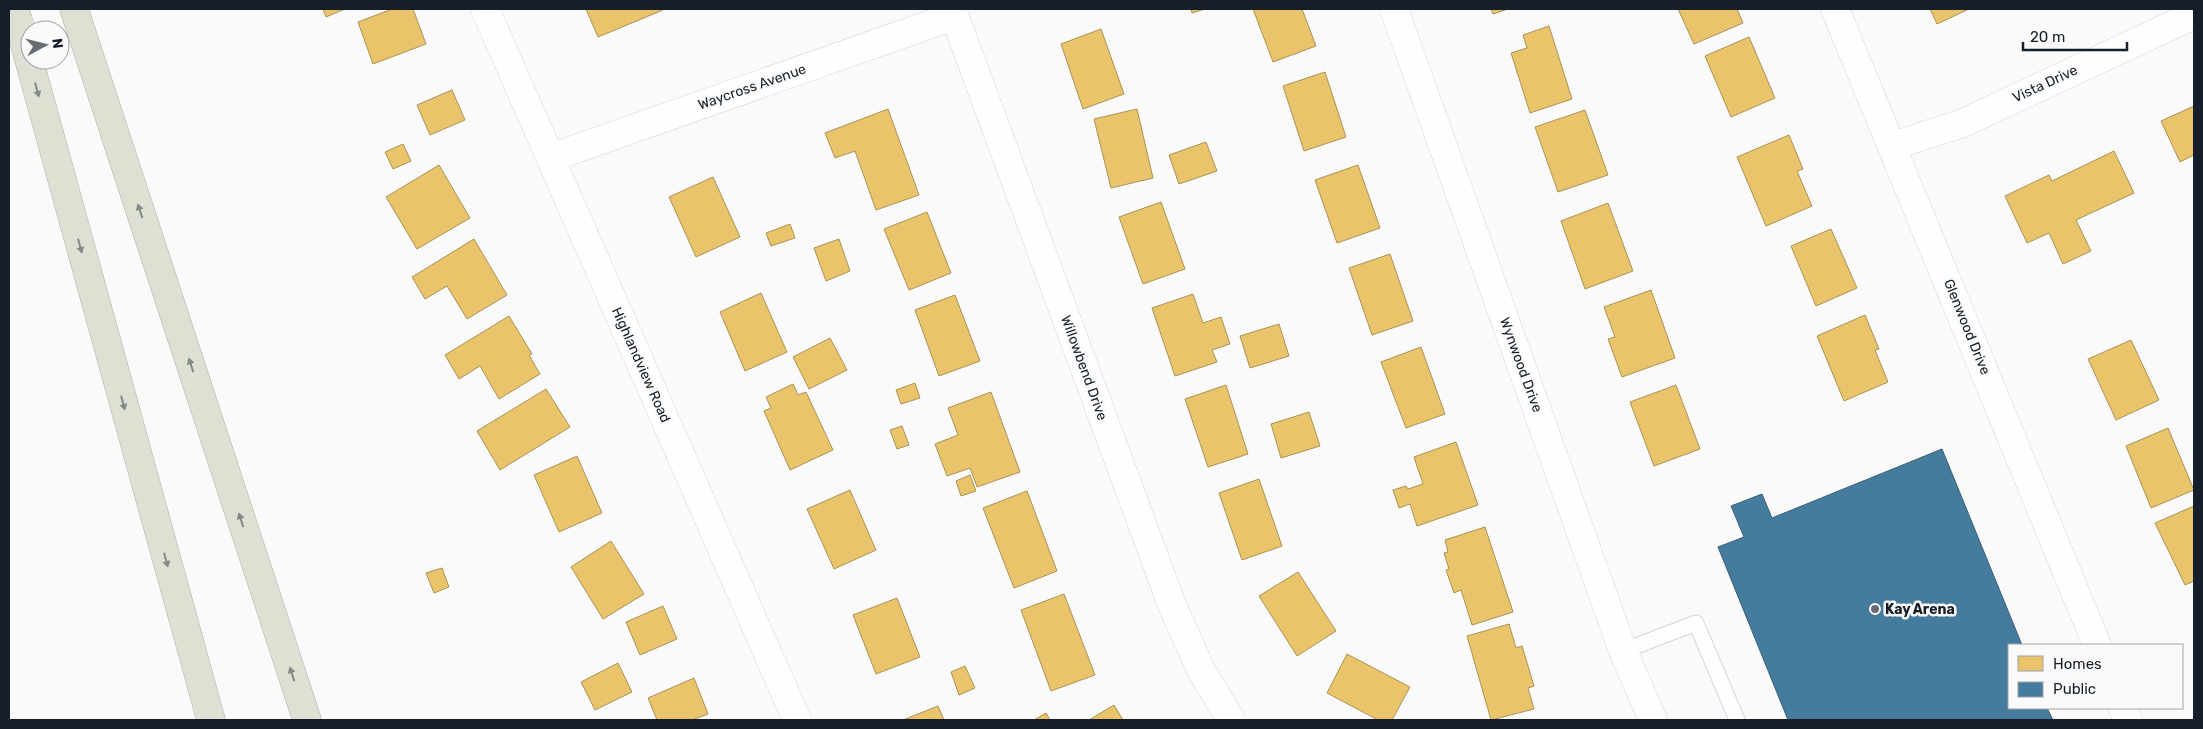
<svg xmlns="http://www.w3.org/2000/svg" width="2203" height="729" viewBox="0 0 2203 729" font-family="Rubik,sans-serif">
  <rect width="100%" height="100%" fill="#fafafa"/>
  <!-- homes -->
  <path fill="#e9c46a" stroke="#aa9256" d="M323,9H345L326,17Z
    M392,9H413L426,44L373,64L358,22Z
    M586,9H662L663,10L598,37Z
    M1191,9H1205L1192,13Z
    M1253,9H1302L1316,46L1273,62Z
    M1491,9H1508L1493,14Z
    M1678,9H1737L1743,23L1694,44Z
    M1930,9H1969L1937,24Z
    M1549,26L1572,99L1530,113L1511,53L1527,48L1523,35Z
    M1101,29L1124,94L1083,109L1061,44Z
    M1749,37L1775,98L1731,117L1705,56Z
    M1325,72L1346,137L1304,151L1283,86Z
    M452,90L465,120L430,135L417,105Z
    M2194,106V155L2180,162L2161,121Z
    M888,109L919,195L876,210L855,151L835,158L825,133Z
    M1137,109L1153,178L1111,188L1094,119Z
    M1585,110L1608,175L1558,192L1535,127Z
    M1789,135L1803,169L1797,171L1812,206L1766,226L1737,157Z
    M1206,142L1217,171L1179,184L1169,155Z
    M403,144L411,161L393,169L385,152Z
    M2114,151L2134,193L2076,220L2091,251L2063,264L2049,233L2027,243L2005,196L2049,175L2052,181Z
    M439,165L470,218L417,249L386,197Z
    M1358,165L1380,228L1337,243L1315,180Z
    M713,177L740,237L696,257L669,197Z
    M1161,202L1185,269L1143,284L1119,217Z
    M1608,203L1633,271L1585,289L1561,221Z
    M927,212L951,273L909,290L884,229Z
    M790,224L795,238L771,246L766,233Z
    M1831,229L1857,288L1816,306L1791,246Z
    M474,239L507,295L467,319L447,286L425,299L412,277Z
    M839,239L850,271L826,281L814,248Z
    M1390,254L1413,321L1372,335L1349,268Z
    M1651,290L1675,358L1622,377L1608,339L1615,337L1604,307Z
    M761,293L787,352L745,371L720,312Z
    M1193,294L1203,323L1221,317L1230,344L1212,350L1217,362L1175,376L1152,308Z
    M955,295L980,361L939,376L915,310Z
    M1865,315L1879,349L1875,350L1888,382L1844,401L1817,336Z
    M509,316L532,354L529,355L540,374L499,399L480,366L459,379L445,355Z
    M1279,324L1289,356L1250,368L1240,336Z
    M830,338L847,370L809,389L793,357Z
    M2131,340L2159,400L2116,420L2088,359Z
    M1421,347L1445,414L1406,428L1381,362Z
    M915,383L920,398L901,404L896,390Z
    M793,384L798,395L806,392L833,450L790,470L764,411L771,408L766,397Z
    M1226,385L1248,454L1208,467L1185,399Z
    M1676,385L1700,449L1654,466L1630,402Z
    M546,389L570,427L500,470L477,431Z
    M991,392L1020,472L977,487L970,468L947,476L935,444L958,435L948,408Z
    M1309,412L1320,446L1281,458L1271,424Z
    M902,426L909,445L897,449L890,430Z
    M2168,428L2194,490L2151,508L2126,446Z
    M1456,442L1478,505L1417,526L1410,504L1399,508L1393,490L1406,486L1408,489L1423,484L1414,457Z
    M577,456L602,513L559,532L534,475Z
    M970,475L976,491L961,496L956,481Z
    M1259,479L1282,546L1242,560L1219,493Z
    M850,490L876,550L834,569L807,509Z
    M1027,491L1057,571L1014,588L983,508Z
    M2194,506V581L2185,585L2155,523Z
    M1485,527L1513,612L1472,625L1461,590L1454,593L1446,570L1449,569L1444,553L1448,552L1445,540Z
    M611,541L644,594L603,619L571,567Z
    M442,568L449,587L434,593L426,573Z
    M1298,572L1336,631L1297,656L1259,596Z
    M1064,594L1095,675L1051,691L1021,610Z
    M897,598L920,657L876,674L853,615Z
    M663,606L677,639L640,655L626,622Z
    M1509,624L1516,648L1522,646L1534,686L1528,688L1534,709L1491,720L1467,636Z
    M1347,654L1410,687L1392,720H1378L1327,693Z
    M618,663L632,692L595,710L581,682Z
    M965,666L975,688L959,695L951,672Z
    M694,678L708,714L692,720H657L648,698Z
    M1114,705L1123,720H1089Z
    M938,706L944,720H903Z
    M1046,713L1050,720H1034Z"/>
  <!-- public -->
  <path fill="#457b9d" stroke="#375f7a" d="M1942,449L2022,645H2009V708H2047L2053,720H1788L1718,547L1744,537L1731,506L1762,494L1772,518Z"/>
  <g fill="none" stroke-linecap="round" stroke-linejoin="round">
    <!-- service casing -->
    <g stroke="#d1d6db" stroke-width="17">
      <path id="service" d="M1623,651L1696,623L1737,720"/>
    </g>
    <!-- minor casing -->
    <g stroke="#d1d6db" stroke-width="29">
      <path id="minor" d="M485,9L797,720
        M952,9L1172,605L1201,670L1231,720
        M1394,9L1623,651L1653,720
        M1835,9L2097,645
        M1893,146L1963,123L2194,15
        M550,158L954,16
        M2123,708L2128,720"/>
    </g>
    <!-- motorway casing -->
    <g stroke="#afb2a5" stroke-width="29">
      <path id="motorway" d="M15,9L211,720
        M74,9L307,720"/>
    </g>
    <!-- service -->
    <use href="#service" stroke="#fefefe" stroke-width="15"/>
    <!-- minor -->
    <use href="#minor" stroke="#fefefe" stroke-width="28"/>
    <!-- motorway -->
    <use href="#motorway" stroke="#dde0d3" stroke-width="28"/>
  </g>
  <!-- one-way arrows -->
  <defs><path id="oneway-solid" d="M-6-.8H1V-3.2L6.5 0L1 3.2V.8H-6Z" transform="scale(1.25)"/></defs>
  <g fill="#838986">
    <use href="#oneway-solid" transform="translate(37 90) rotate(75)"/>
    <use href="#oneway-solid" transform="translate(140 211) rotate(-108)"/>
    <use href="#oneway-solid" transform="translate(80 246) rotate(75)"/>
    <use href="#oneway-solid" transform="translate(191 365) rotate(-108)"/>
    <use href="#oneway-solid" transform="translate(123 403) rotate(75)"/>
    <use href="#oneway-solid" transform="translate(241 520) rotate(-108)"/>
    <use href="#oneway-solid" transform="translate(166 560) rotate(75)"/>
    <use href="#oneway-solid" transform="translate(292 674) rotate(-108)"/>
  </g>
  <!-- markers -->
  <circle fill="#666c72" stroke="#fafafa" stroke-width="2" cx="1875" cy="609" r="5"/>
  <g text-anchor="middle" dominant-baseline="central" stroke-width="5" stroke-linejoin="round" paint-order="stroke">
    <!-- street labels -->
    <g font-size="14" fill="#161f29" stroke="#fafafa">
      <text transform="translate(2045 84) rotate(-25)">Vista Drive</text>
      <text transform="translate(752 87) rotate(-19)">Waycross Avenue</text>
      <text transform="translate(1967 327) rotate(68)">Glenwood Drive</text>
      <text transform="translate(641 365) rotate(66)">Highlandview Road</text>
      <text transform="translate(1521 365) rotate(70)">Wynwood Drive</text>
      <text transform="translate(1084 368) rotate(70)">Willowbend Drive</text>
    </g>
    <!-- poi labels -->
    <g font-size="14" font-weight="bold" fill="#161f29" stroke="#fafafa" text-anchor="start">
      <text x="1885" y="609">Kay Arena</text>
    </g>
  </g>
  <!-- border -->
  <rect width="2203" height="729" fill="none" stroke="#161f29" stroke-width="20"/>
  <!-- legend -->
  <rect x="2008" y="644" width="175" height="65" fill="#fafafa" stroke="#9fa2a6"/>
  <rect x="2018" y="656" width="25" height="15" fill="#e9c46a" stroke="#9fa2a6"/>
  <text x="2053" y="669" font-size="15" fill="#161f29">Homes</text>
  <rect x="2018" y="682" width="25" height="15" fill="#457b9d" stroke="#9fa2a6"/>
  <text x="2053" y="694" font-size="15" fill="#161f29">Public</text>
  <!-- north arrow -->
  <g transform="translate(45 45) rotate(83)"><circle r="24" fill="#fafafa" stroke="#9fa2a6"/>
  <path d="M0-4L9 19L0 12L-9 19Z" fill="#666c72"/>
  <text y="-8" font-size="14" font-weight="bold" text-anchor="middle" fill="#161f29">N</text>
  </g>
  <!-- scale -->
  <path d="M2023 42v8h104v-8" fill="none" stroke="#161f29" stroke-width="2.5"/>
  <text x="2030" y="42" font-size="15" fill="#161f29" stroke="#fafafa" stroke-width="4" paint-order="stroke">20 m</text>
</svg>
